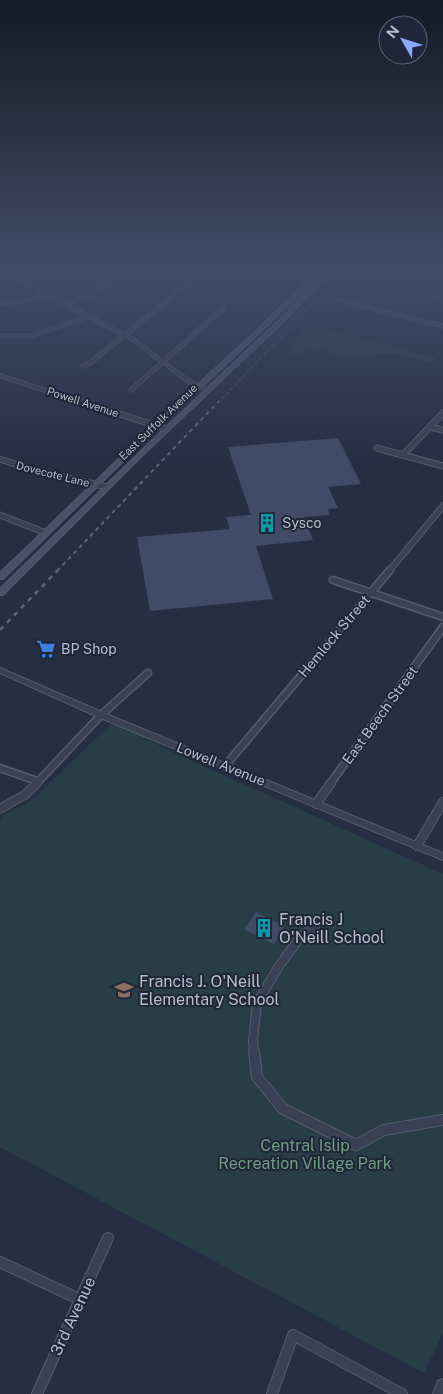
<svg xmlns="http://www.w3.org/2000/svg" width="443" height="1394" viewBox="0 0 443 1394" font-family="'Public Sans',sans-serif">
  <rect width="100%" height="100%" fill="#262e44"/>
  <!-- green -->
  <path fill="#283d45" d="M361,269L392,279L396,277L441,283L443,285V304L425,294L399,291L383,283L376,282L364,287L345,286Z
    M319,327L436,358L431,363L392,353L348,358L318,348L286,356L303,330Z
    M114,721L168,750L443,874V1333L424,1373L0,1147V819L5,814L32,800Z"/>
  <!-- building -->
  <path fill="#424b65" d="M338,438L361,484L328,487L338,508L328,509L330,515L304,517L313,540L256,546L273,599L150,611L137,537L230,529L226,517L251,515L228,447Z
    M256,912L285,926L274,944L244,930Z"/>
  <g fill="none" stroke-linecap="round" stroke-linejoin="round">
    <!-- minor-far4 casing -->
    <g stroke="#565c6e" stroke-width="5">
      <path id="minor-far4" d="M79,269L108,284
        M280,269L315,277
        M0,270L132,339L187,380L208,390
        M338,300L443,326
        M0,303L23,301L44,295
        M64,304L89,296L128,269
        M0,336H31L91,316
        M83,366L90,363L206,269
        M1,376L84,403
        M131,390L224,308"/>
    </g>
    <!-- minor-far3 casing -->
    <g stroke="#565c6e" stroke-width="7">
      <path id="minor-far3" d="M80,401L166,429
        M430,427L443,430
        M377,448L443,466
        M403,455L443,413
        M0,459L34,470L107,487
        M0,515L46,533
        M389,571L443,506"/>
    </g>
    <!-- minor-far2 casing -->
    <g stroke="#565c6e" stroke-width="9">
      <path id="minor-far2" d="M333,580L443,617
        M225,766L390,570
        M0,768L37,781
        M36,784L101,715L148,673
        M330,784L443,627"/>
    </g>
    <!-- minor-far1 casing -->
    <g stroke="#565c6e" stroke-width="10">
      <path id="minor-far1" d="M316,804L331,783
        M0,809L26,794L37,783
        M417,846L443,802
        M254,1053L253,1041L257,1003L279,966L301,936L315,926"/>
    </g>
    <!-- minor casing -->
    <g stroke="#565c6e" stroke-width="12">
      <path id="minor" d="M254,1052L257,1077L283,1109L356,1145L384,1130L443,1120
        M0,1262L81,1300
        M37,1394L108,1238
        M272,1394L293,1335L402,1394"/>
    </g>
    <!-- tertiary casing -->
    <g stroke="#565c6e" stroke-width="2">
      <path id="tertiary" d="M0,668L104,713L443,853V860L98,717L0,673Z
        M443,1379V1394H433L438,1381Z"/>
    </g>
    <!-- secondary casing -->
    <g stroke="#565c6e" stroke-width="2">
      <path id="secondary" d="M319,269H324L263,330L158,427L3,579H0V573L154,425L259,328Z
        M329,269H334L281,324L146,452L3,595H0V589L142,450L277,322Z"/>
    </g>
    <!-- minor-far4 -->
    <use href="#minor-far4" stroke="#3b4154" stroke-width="4"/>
    <!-- minor-far3 -->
    <use href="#minor-far3" stroke="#3b4154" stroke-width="5"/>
    <!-- minor-far2 -->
    <use href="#minor-far2" stroke="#3b4154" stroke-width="6"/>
    <!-- minor-far1 -->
    <use href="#minor-far1" stroke="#3b4154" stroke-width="8"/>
    <!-- minor -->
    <use href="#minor" stroke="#3b4154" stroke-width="10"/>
    <!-- tertiary -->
    <use href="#tertiary" fill="#3b4154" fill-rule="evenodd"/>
    <!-- secondary -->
    <use href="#secondary" fill="#484f67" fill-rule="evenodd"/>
    <!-- rail-far2 -->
    <path stroke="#5d647b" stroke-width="1" stroke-dasharray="3 3" stroke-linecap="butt" d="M218,403L346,269"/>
    <!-- rail-far1 -->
    <path stroke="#5d647b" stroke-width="2" stroke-dasharray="4 4" stroke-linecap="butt" d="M57,571L219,401"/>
    <!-- rail -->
    <path stroke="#5d647b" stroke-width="2.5" stroke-dasharray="5 5" stroke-linecap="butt" d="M0,630L58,570"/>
  </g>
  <!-- sky -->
  <linearGradient id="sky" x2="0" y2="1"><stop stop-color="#151925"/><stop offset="0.58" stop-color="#414c67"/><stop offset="1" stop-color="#414c67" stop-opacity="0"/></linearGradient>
  <rect width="443" height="464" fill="url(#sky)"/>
  <!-- icons -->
  <defs>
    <g id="building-bare" transform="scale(1.5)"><path d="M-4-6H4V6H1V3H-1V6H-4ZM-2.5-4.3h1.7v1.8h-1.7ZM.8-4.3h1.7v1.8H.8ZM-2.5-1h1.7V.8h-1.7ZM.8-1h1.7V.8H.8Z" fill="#0f9aa8" stroke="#1f2639" stroke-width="2.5" paint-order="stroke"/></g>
    <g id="supermarket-bare" transform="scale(1.5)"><path d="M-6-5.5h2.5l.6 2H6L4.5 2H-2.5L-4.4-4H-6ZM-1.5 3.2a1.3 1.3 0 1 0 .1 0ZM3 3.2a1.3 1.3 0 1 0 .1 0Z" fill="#3f7fe0" stroke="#1f2639" stroke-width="2.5" paint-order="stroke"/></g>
    <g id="school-bare" transform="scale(1.5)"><path d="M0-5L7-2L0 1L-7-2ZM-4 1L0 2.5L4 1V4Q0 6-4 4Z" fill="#8d6e63" stroke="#1f2639" stroke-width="2.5" paint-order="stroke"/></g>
  </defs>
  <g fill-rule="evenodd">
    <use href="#building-bare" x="267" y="523"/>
    <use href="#supermarket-bare" x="46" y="649"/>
    <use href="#building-bare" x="264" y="928"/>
    <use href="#school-bare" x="124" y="990"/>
  </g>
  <g text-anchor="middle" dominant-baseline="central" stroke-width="4" stroke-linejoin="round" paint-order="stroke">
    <!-- far-street labels -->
    <g font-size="11" fill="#b8bdcd" stroke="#1f2639">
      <text transform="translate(83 402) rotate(18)">Powell Avenue</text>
      <text transform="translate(158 422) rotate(-44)">East Suffolk Avenue</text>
      <text transform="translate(53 474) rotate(14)">Dovecote Lane</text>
    </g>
    <!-- poi labels -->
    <g font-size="14" fill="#b8bdcd" stroke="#1f2639" text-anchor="start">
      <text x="282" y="523">Sysco</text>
      <text x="61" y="649">BP Shop</text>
    </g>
    <!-- street labels -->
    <g font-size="14" fill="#b8bdcd" stroke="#1f2639">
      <text transform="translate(334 636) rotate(-50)">Hemlock Street</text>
      <text transform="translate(380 715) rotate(-54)">East Beech Street</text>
      <text transform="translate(221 764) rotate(22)">Lowell Avenue</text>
    </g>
    <!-- near-poi labels -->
    <g font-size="16" fill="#b8bdcd" stroke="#1f2639" text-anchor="start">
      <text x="279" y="919">Francis J<tspan x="279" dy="18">O'Neill School</tspan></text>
      <text x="139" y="981">Francis J. O'Neill<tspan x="139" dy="18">Elementary School</tspan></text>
    </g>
    <!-- near-park labels -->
    <g font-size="16" fill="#6e9f81" stroke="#1f2639">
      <text x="305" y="1145">Central Islip<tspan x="305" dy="18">Recreation Village Park</tspan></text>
    </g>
    <!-- near-street labels -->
    <g font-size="16" fill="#b8bdcd" stroke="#1f2639">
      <text transform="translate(73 1316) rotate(-65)">3rd Avenue</text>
    </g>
  </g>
  <!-- north arrow -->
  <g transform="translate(403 40) rotate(309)"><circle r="24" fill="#1f2639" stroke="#5c6274"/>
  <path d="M0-4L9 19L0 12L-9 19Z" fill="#8ea7fc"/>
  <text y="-8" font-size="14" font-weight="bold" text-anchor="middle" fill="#b8bdcd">N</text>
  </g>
</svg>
